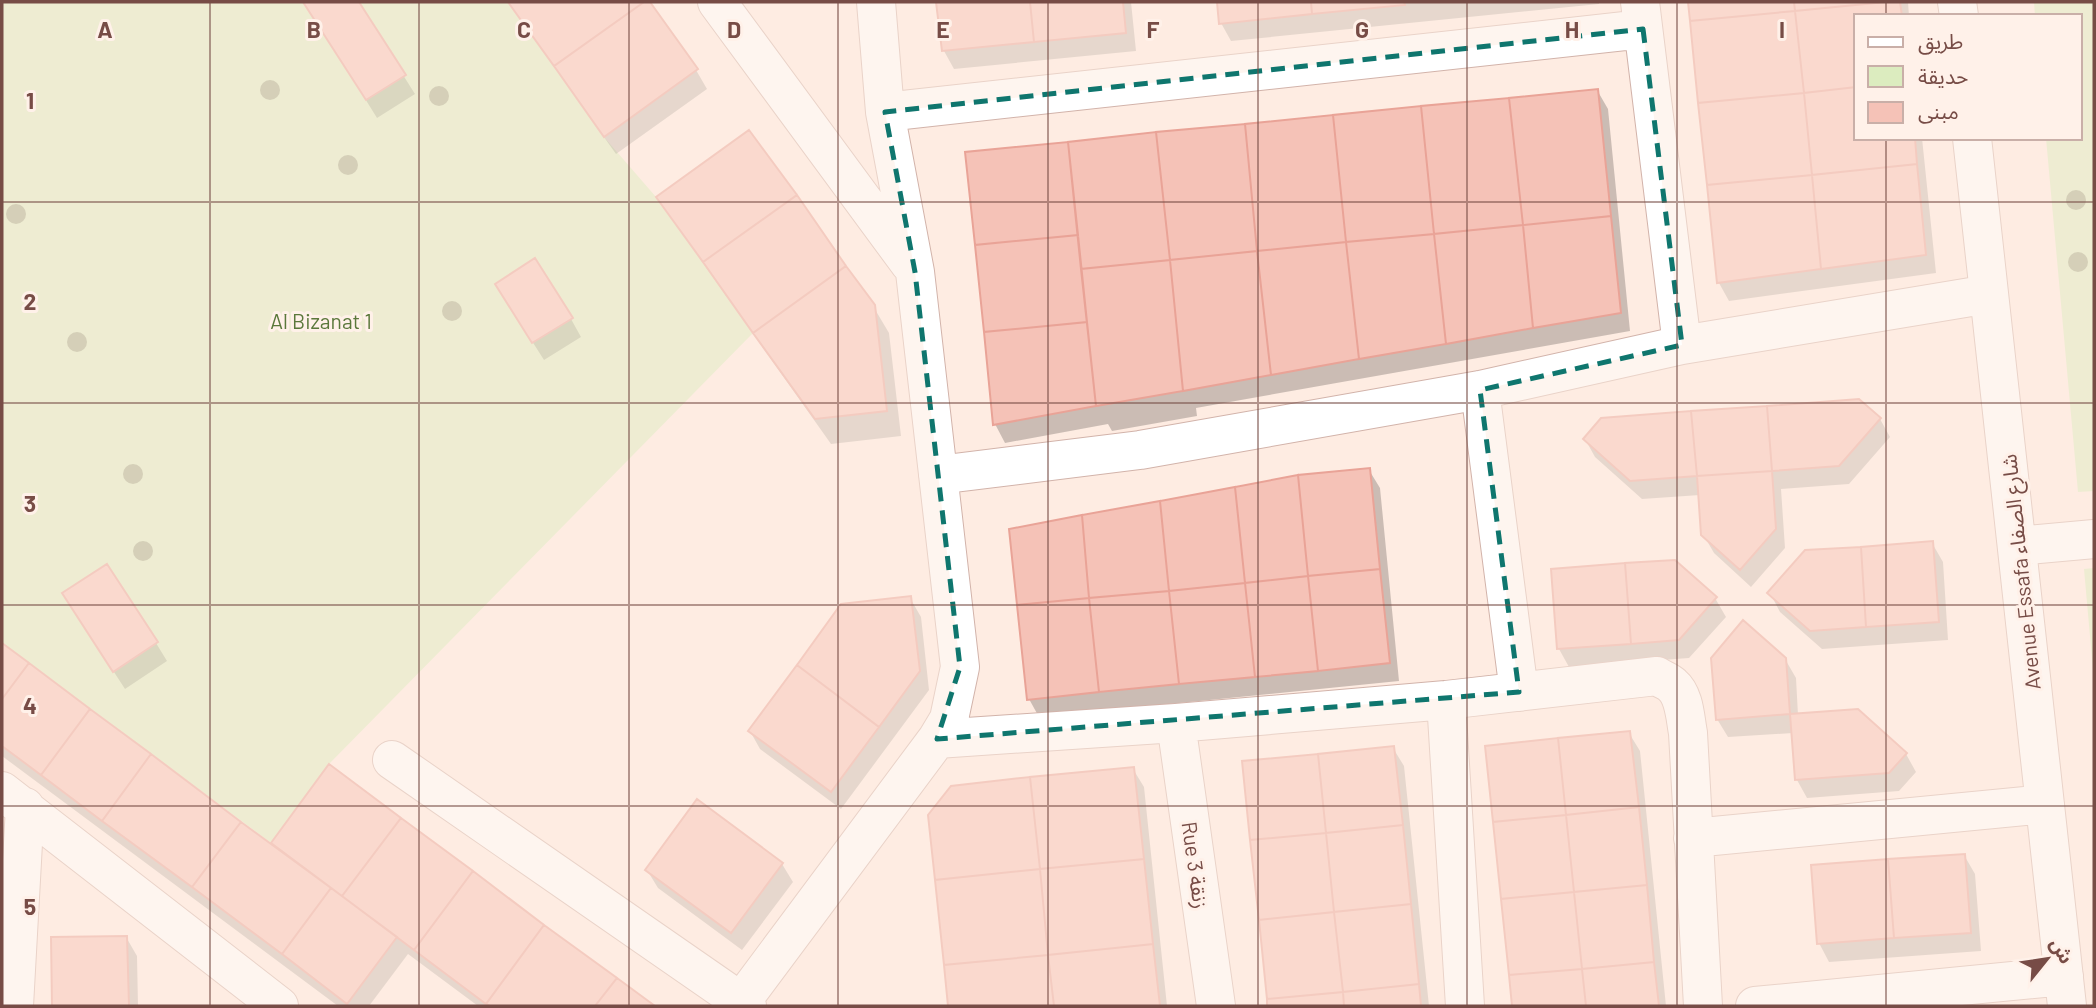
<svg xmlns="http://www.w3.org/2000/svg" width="2096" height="1008" viewBox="0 0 2096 1008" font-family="Barlow,'Noto Sans Arabic',sans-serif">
  <rect width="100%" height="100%" fill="#feece2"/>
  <!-- green -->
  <path fill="#dcecbf" d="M2,2H508L604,137L656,197L753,333L329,764L271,843L2,643Z
    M2034,2H2094V491L2078,492L2046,138H2080V16H2035Z
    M2094,568V681L2084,569Z"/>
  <!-- shadow -->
  <path fill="#0003" d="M305,2H357L415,94L377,118Z
    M508,2H648L696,70L707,89L616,154Z
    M938,2H1131L1136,51L954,69L944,51Z
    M1219,2H1599V4L1231,41L1221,23Z
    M1689,2H1908L1909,16H1856V138H1922L1936,273L1729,301L1719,283Z
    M1597,90L1608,109L1630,331L1196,408L1197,416L1112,431L1108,424L1005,443L995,424L967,153Z
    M659,197L873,306L889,333L901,436L831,444L669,215Z
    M507,302L571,319L581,337L544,360Z
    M1880,419L1890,437L1849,484L1781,489L1785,548L1751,587L1714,553L1703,534L1700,495L1642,499L1595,457L1585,439Z
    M1369,470L1380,488L1399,681L1039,717L1029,699Z
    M1932,543L1943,562L1948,640L1822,649L1780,612L1770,593Z
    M1553,571L1715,598L1726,617L1689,658L1569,667L1559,649Z
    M910,598L921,617L929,690L841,809L760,749L750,731Z
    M75,612L156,643L167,661L125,689Z
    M2,645L271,846L329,767L651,1006H478L408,954L369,1006H338L2,756Z
    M1785,659L1796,678L1798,715L1906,754L1916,772L1899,791L1807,798L1797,780L1793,733L1728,737L1717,719Z
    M1629,733L1640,751L1666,1006H1514L1487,747Z
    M1393,748L1404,766L1429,1006H1270L1244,763Z
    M1133,769L1144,787L1167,1006H950L930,815Z
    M1964,855L1975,874L1981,951L1829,962L1819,943Z
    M782,864L793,882L742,950L658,888L647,870Z
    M126,937L137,956L138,1006H54L52,939Z"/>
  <!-- building -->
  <path fill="#f5c2b7" stroke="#e9a397" stroke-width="2" d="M303,2H359L406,75L366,100Z
    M508,2H644L554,66Z
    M644,2H650L698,69L604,137L554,66Z
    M936,2H1030L1034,42L942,51Z
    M1030,2H1123L1126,33L1034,42Z
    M1217,2H1311L1312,14L1219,24Z
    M1311,2H1404L1405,5L1312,14Z
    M1688,2H1794L1795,11L1690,21Z
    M1794,2H1886L1795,11Z
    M1886,2H1900L1902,16H1856V87L1804,93L1795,11Z
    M1795,11L1804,93L1698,103L1690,21Z
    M1856,87V138H1915L1917,164L1812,175L1804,93Z
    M1598,89L1611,216L1523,225L1509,98Z
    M1804,93L1812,175L1707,185L1698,103Z
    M1509,98L1523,225L1434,234L1421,106Z
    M1421,106L1434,234L1346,242L1333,115Z
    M1333,115L1346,242L1257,251L1245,124Z
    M1245,124L1257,251L1170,260L1156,132Z
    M749,130L797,195L703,262L656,197Z
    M1156,132L1170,260L1081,269L1068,142Z
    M1068,142L1078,235L975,245L965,152Z
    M1917,164L1926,255L1821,269L1812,175Z
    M1812,175L1821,269L1717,283L1707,185Z
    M797,195L846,266L753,333L703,262Z
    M1611,216L1621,313L1533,328L1523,225Z
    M1523,225L1533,328L1446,344L1434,234Z
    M1434,234L1446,344L1359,359L1346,242Z
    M1078,235L1087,322L984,332L975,245Z
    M1346,242L1359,359L1271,375L1257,251Z
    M1257,251L1271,375L1183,391L1170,260Z
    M535,258L573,318L532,343L495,284Z
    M1170,260L1183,391L1096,406L1081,269Z
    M846,266L875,305L887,411L815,419L753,333Z
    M1087,322L1096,406L993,425L984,332Z
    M1859,399L1881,418L1839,466L1772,471L1767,406Z
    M1767,406L1772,471L1697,476L1691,411Z
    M1691,411L1697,476L1630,481L1583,439L1601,418Z
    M1370,468L1380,569L1308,576L1298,475Z
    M1772,471L1776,529L1740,570L1701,535L1697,476Z
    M1298,475L1308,576L1245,583L1235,487Z
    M1235,487L1245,583L1169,591L1160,501Z
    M1160,501L1169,591L1089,598L1082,515Z
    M1082,515L1089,598L1017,605L1009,529Z
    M1933,541L1939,622L1866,627L1861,547Z
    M1861,547L1866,627L1810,631L1767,593L1805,550Z
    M1675,560L1717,597L1679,640L1631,644L1625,563Z
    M1625,563L1631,644L1557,649L1551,569Z
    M107,564L158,642L113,672L62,593Z
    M1380,569L1390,663L1318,671L1308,576Z
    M1308,576L1318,671L1255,677L1245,583Z
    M1245,583L1255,677L1179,684L1169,591Z
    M1169,591L1179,684L1099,692L1089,598Z
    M911,596L920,671L879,727L797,665L841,604Z
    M1089,598L1099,692L1027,700L1017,605Z
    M1743,620L1786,658L1790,714L1716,720L1711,658Z
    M2,643L29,663L2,699Z
    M29,663L90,709L41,775L2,746V699Z
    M797,665L879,727L831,792L748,731Z
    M90,709L151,754L102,821L41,775Z
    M1858,709L1907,753L1889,773L1795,780L1790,714Z
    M1630,731L1639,807L1566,815L1558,738Z
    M1558,738L1566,815L1493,822L1485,746Z
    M1394,746L1403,825L1326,833L1318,754Z
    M151,754L241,822L192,887L102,821Z
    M1318,754L1326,833L1250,840L1242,761Z
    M329,764L401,818L342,896L271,843Z
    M1134,767L1144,859L1040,869L1030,777Z
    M1030,777L1040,869L935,880L928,815L951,786Z
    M697,799L783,863L731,933L645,870Z
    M1639,807L1647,885L1574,892L1566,815Z
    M1566,815L1574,892L1501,899L1493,822Z
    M401,818L473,871L414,950L342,896Z
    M241,822L331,888L282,954L192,887Z
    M1403,825L1411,904L1334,912L1326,833Z
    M1326,833L1334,912L1259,920L1250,840Z
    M1965,854L1971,933L1894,938L1888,859Z
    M1144,859L1153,944L1048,955L1040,869Z
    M1888,859L1894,938L1817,944L1811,865Z
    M1040,869L1048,955L944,965L935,880Z
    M473,871L544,925L486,1004L414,950Z
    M1647,885L1654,962L1582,969L1574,892Z
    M331,888L397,937L347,1004L282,954Z
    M1574,892L1582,969L1509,975L1501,899Z
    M1411,904L1419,984L1343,992L1334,912Z
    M1334,912L1343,992L1267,999L1259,920Z
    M544,925L617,978L595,1006H490L486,1004Z
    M127,936L129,1006H52L51,937Z
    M1153,944L1160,1006H1054L1048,955Z
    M1048,955L1054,1006H948L944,965Z
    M1654,962L1659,1006H1586L1582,969Z
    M1582,969L1586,1006H1512L1509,975Z
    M617,978L655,1006H595Z
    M1419,984L1421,1006H1344L1343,992Z
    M1343,992L1344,1006H1267V999Z"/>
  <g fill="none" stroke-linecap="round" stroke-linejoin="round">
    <!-- street casing -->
    <g stroke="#d2b3aa" stroke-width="40">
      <path id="street" d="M717,2L910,264
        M1640,2L1682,345
        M1957,2L1959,16
        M885,112L1643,29
        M1972,138L2067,1006
        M1480,390L1519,692
        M938,475L1140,450L1480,390L1682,345L1989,294
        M2017,546L2094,539
        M1446,700L1465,1006
        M1176,723L1216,1006
        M937,739L1176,723L1446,700L1657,676C1661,679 1668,681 1672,685C1685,696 1685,718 1688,733L1703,1006
        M392,760L747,1006
        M2,791L279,1006
        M1693,838L2045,804
        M14,1006L25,807
        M738,1006L937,739L949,719L960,667L915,272L885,112L876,2
        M1755,1006L2064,976"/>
    </g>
    <!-- street -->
    <use href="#street" stroke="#fff" stroke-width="38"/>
  </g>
  <!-- trees -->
  <g fill="#a4ac86">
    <circle cx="270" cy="90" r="10"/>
    <circle cx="439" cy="96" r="10"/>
    <circle cx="348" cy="165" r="10"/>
    <circle cx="2076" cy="200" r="10"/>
    <circle cx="16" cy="214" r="10"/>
    <circle cx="2078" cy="262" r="10"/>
    <circle cx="452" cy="311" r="10"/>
    <circle cx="77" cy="342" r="10"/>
    <circle cx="133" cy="474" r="10"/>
    <circle cx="143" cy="551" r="10"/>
  </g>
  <!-- marked area -->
  <path d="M0 0H2096V1008H0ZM1643,29L1682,345L1480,390L1519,692L937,739L960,667L915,272L885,112Z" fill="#feece2" fill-opacity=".55" fill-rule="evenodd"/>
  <path fill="none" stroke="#0f766e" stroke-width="5" stroke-dasharray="14 9" stroke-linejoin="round" d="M1643,29L1682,345L1480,390L1519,692L937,739L960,667L915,272L885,112Z"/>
  <!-- grid -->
  <path fill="none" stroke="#774c46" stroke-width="2" stroke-opacity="0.55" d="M210,2V1006M419,2V1006M629,2V1006M838,2V1006M1048,2V1006M1258,2V1006M1467,2V1006M1677,2V1006M1886,2V16M1886,138V1006M2,202H2094M2,403H2094M2,605H2094M2,806H2094"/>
  <g text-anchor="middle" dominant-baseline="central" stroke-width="6" stroke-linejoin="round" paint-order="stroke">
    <!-- park labels -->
    <g font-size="21" fill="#5b783b" stroke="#fff1e9">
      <text x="321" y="320">Al Bizanat 1</text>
    </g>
    <!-- street labels -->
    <g font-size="21" fill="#774c46" stroke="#fff1e9">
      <text transform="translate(2020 572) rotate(-96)">Avenue Essafa شارع الصفاء</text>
      <text transform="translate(1196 865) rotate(82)">Rue 3 زنقة</text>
    </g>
  </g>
  <g font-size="23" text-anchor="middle" font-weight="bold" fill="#774c46" stroke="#fff1e9" stroke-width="6" stroke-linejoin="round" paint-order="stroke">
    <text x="105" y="38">A</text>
    <text x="314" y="38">B</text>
    <text x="524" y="38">C</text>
    <text x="734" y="38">D</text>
    <text x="943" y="38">E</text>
    <text x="1153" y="38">F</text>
    <text x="1362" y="38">G</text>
    <text x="1572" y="38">H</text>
    <text x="1782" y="38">I</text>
    <text x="30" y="109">1</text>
    <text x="30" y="310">2</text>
    <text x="30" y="512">3</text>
    <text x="30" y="714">4</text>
    <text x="30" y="915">5</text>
  </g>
  <!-- border -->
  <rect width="2096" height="1008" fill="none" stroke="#774c46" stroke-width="7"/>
  <!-- legend -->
  <rect x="1854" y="14" width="228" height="126" fill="#fff1e9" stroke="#c9afa8" stroke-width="2"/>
  <rect x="1868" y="37" width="35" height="10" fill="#ffffff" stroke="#c9afa8" stroke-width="2"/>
  <text x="1918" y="49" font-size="21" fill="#774c46">طريق</text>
  <rect x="1868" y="66" width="35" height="21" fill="#dcecbf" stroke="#c9afa8" stroke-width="2"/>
  <text x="1918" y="84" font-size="21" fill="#774c46">حديقة</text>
  <rect x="1868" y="102" width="35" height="21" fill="#f5c2b7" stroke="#c9afa8" stroke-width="2"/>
  <text x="1918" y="119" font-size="21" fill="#774c46">مبنى</text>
  <!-- north arrow -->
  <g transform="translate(2047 959) rotate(60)" stroke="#fff1e9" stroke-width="5" paint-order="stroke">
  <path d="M0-5L12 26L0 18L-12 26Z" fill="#774c46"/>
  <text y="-10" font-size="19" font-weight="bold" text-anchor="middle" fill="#774c46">ش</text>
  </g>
</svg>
